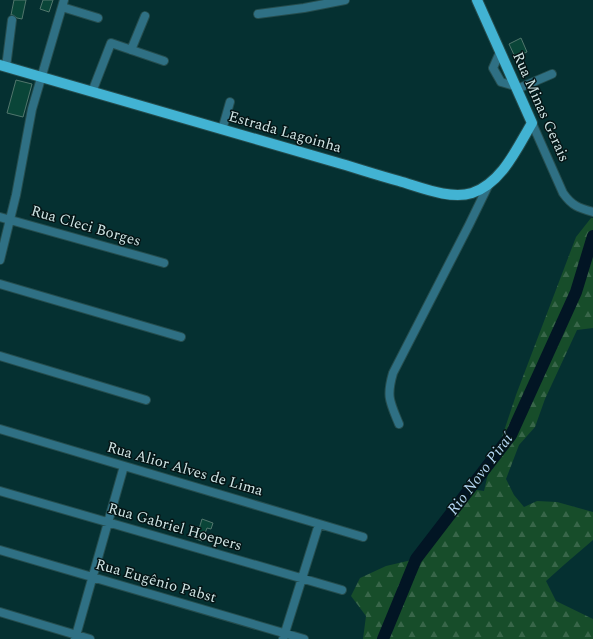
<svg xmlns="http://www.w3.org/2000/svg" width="593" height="639" viewBox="0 0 593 639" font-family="Spectral,serif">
  <defs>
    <pattern id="forest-firs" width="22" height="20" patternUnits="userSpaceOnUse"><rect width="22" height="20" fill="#174d2a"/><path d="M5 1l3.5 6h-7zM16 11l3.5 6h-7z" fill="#386649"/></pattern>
  </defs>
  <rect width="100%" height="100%" fill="#053031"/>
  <!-- forest -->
  <path fill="url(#forest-firs)" d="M591,218H593V328L577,330L545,399L535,427L519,445L506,479L514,495L524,507L537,501L557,502L593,512V540L565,564L546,581L556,601L593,619V639H363L366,616L351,596L360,578L386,566L416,559L470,489L484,491L488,474L504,431L516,395L576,237Z"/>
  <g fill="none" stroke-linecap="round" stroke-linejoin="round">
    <!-- river -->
    <path stroke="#021524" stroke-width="12" d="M383,639L416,559L511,435L576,292L593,236"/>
  </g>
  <!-- building -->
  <path fill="#0a4538" stroke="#51766c" d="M14,0H26L22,19L17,18L13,15H11Z
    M43,0H53L49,12L40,9Z
    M521,38L527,52L515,57L509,44Z
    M16,80L32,84L23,117L7,113Z
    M202,519L213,523L211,529L207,528L202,541L196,539Z"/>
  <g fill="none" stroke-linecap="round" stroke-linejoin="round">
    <!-- minor casing -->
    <g stroke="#254d4e" stroke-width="10">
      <path id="minor" d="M62,7L98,18
        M258,14L304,8L345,0
        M131,50L145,16
        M500,52L493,68L501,82L515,86
        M6,67L12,20
        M517,89L552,74
        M92,92L111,43L164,61
        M532,123L563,193C572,206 579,208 593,212
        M222,130L230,102
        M0,217L164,263
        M0,260L16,195L32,109L64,0
        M0,284L181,337
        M0,356L146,400
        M399,424C390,402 386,397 393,373L469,225L488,186
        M0,429L363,537
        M0,491L342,590
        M0,550L304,639
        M0,612L90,639
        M75,639L124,466
        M283,639L319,524"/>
    </g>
    <!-- major casing -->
    <g stroke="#254d4e" stroke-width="12">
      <path id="major" d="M0,65C112,97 223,130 335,162C356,168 377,175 399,181C420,187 450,200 472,193C502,183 517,148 532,123L477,0"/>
    </g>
    <!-- minor -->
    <use href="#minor" stroke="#2f7084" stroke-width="8"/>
    <!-- major -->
    <use href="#major" stroke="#42b3d3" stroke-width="10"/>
  </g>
  <g text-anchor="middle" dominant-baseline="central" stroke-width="3" stroke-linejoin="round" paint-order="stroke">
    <!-- street labels -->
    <g font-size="15" fill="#cfe4e4" stroke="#051516">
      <text transform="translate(541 107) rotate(66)">Rua Minas Gerais</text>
      <text transform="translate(285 132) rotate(16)">Estrada Lagoinha</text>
      <text transform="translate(86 226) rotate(16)">Rua Cleci Borges</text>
      <text transform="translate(185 469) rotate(16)">Rua Alior Alves de Lima</text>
      <text transform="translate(175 527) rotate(16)">Rua Gabriel Hoepers</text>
      <text transform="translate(156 581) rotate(16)">Rua Eugênio Pabst</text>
    </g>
    <!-- water labels -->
    <g font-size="16" font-style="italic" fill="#b3d5f1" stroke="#051516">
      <text transform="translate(480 474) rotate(-53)">Rio Novo Piraí</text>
    </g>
  </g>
</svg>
